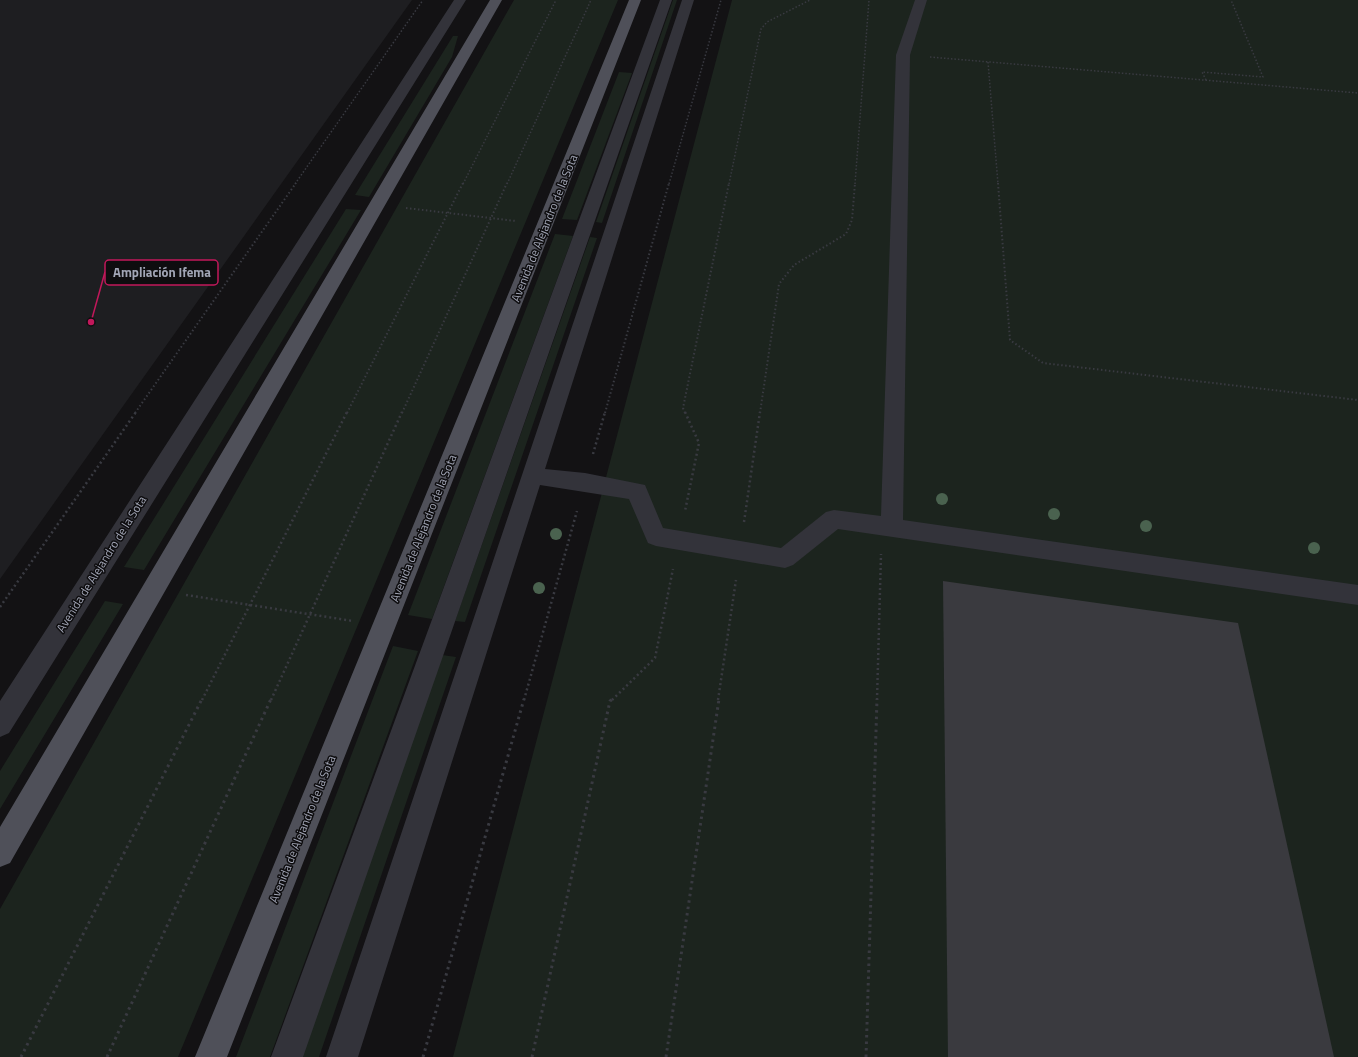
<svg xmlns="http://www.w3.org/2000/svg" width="1358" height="1057" viewBox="0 0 1358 1057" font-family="'Titillium Web',sans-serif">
  <rect width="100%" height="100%" fill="#131214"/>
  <!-- built -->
  <path fill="#1e1e21" d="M0,0H412L0,579Z"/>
  <!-- green -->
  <path fill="#1c241e" d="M514,0H618L178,1057H0V909Z
    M673,0H677L602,223L596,222Z
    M732,0H1358V1057H453Z
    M453,36H458L452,57L369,197L355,195Z
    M619,72L632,73L577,220L562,219Z
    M346,209L361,210L144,570L124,567Z
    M555,234L573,236L432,619L408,615Z
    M590,237L597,238L465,622L455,621Z
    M105,601L123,604L0,809V771Z
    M393,646L418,651L270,1057H236Z
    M442,655L456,657L319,1057H300Z"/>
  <!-- building -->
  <path fill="#3a3a3f" d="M943,581L1238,623L1334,1057H948Z"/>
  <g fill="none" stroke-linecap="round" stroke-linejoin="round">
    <!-- path-far3 -->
    <path stroke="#393a41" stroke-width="1.5" stroke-dasharray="1.5 2" stroke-linecap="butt" d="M930,57L1358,93
      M988,62L998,184
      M1206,80L1202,72L1263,77L1231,0
      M295,184L423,0
      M463,184L556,0
      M507,184L591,0
      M669,184L721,0
      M729,184L761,29L767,22L810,0
      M855,184L869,0"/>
    <!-- path-far2 -->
    <path stroke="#393a41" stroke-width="2" stroke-dasharray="1.5 2.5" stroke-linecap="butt" d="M998,183L1010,340L1043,363L1358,400
      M406,208L516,221
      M135,413L296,183
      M347,413L463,183
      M402,413L507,183
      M605,413L669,183
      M685,413L683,408L729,183
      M760,413L779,284L794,265L846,234L852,220L855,183"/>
    <!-- path-far1 -->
    <path stroke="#393a41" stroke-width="2.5" stroke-dasharray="2 3" stroke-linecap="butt" d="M685,412L699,443L685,511
      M593,454L605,412
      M744,522L760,412
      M186,595L353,621
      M0,607L136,412
      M202,700L347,412
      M271,700L402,412
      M524,700L577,511
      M612,700L655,658L673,569
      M718,700L736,580
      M877,700L881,554"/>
    <!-- path -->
    <path stroke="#393a41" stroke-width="3" stroke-dasharray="2.5 4" stroke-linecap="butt" d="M21,1057L202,699
      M107,1057L271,699
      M423,1057L524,699
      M532,1057L610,701L613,699
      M666,1057L719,699
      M866,1057L877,699"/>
    <!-- minor -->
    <path fill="#33333a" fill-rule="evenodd" d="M454,0H466L9,733L0,737V701Z
      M660,0H672L303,1057H271Z
      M682,0H694L545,469L585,473L645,485L663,528L781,548L826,512L834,510L881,516L896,55L915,0H927L910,55L903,520L1358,585V605L838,529L793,565L785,568L656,546L648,543L629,499L540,485L358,1057H326Z"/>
    <!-- major -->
    <path fill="#4f5059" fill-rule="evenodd" d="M490,0H502L10,863L0,867V827Z
      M629,0H641L227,1057H195Z"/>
  </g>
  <!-- trees -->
  <g fill="#4a624f">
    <circle cx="942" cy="499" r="6"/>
    <circle cx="1054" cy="514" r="6"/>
    <circle cx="1146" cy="526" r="6"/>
    <circle cx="556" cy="534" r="6"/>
    <circle cx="1314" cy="548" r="6"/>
    <circle cx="539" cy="588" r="6"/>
  </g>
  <g text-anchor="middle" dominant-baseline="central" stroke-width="3" stroke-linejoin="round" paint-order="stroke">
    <!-- street labels -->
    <g font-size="12" fill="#a2a6b6" stroke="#0e0d0f">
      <text transform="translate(544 228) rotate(-68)">Avenida de Alejandro de la Sota</text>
      <text transform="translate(423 528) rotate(-68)">Avenida de Alejandro de la Sota</text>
      <text transform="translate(101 564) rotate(-58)">Avenida de Alejandro de la Sota</text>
      <text transform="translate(302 829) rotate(-68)">Avenida de Alejandro de la Sota</text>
    </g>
  </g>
  <!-- callouts -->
  <path fill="none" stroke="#c2185b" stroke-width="1.5" d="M91 322L105 272"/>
  <circle fill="#c2185b" stroke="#0e0d0f" stroke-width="1.5" cx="91" cy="322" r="4"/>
  <rect fill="#0e0d0f" stroke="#c2185b" stroke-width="1.5" x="105" y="260" width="113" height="25" rx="4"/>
  <g font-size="13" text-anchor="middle" font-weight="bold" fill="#a2a6b6">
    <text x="162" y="277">Ampliación Ifema</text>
  </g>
</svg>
